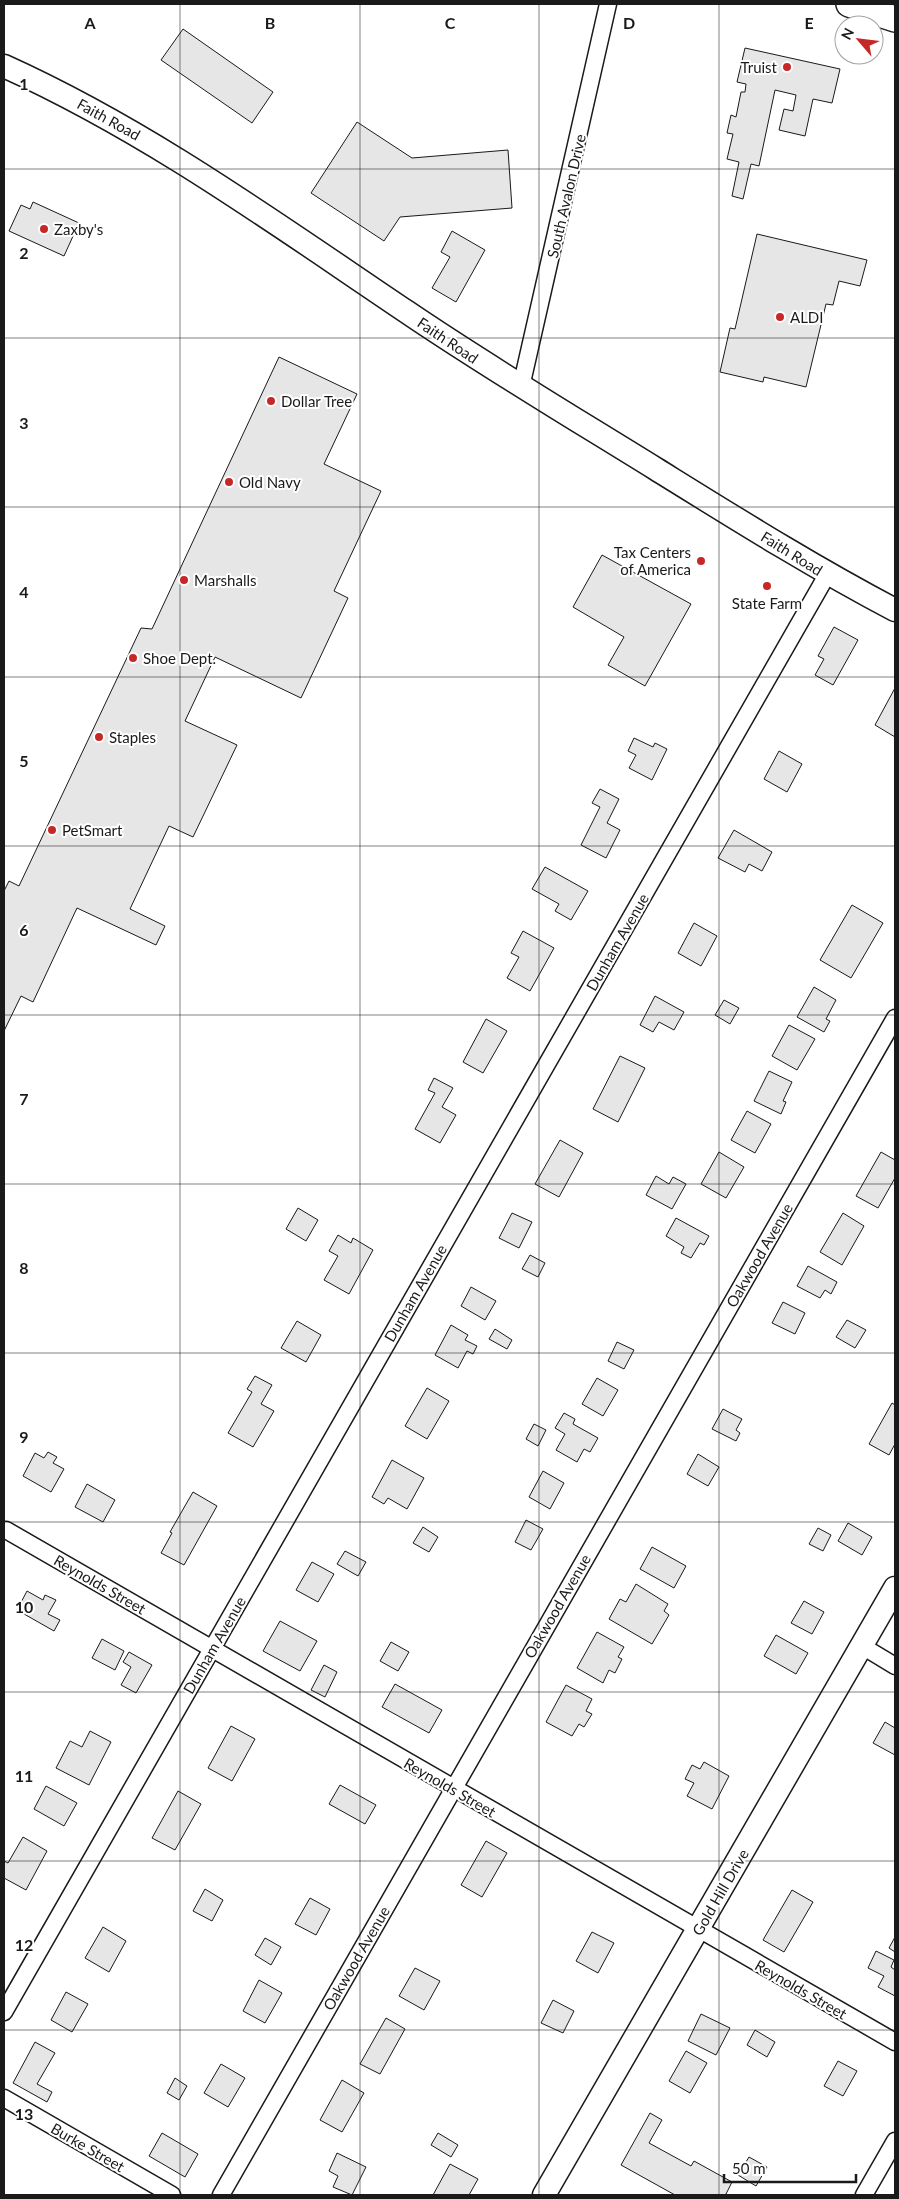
<svg xmlns="http://www.w3.org/2000/svg" width="899" height="2199" viewBox="0 0 899 2199" font-family="Lato,sans-serif">
  <rect width="100%" height="100%" fill="#fff"/>
  <!-- building -->
  <path fill="#e6e6e6" stroke="#1a1a1a" d="M183,29L273,92L252,123L161,60Z
    M745,48L840,69L832,103L813,99L805,136L779,130L784,109L793,111L796,95L775,90L759,166L751,164L743,199L732,196L739,162L727,159L733,134L727,133L731,115L736,117L741,92H745L746,84L737,82Z
    M357,122L412,158L508,150L512,208L400,217L384,241L311,193Z
    M33,202L79,223L64,256L9,231L21,205L30,209Z
    M452,231L485,250L456,302L432,288L450,257L441,252Z
    M757,234L867,260L860,286L839,281L833,305L826,304L806,387L764,377L763,382L720,372L730,328L735,329Z
    M279,357L357,394L324,464L381,491L334,591L348,598L301,698L215,657L185,721L237,745L193,837L169,826L130,909L165,926L156,945L77,908L33,1002L21,996L4,1031V891L9,881L19,886L141,628L152,629Z
    M602,555L691,604L645,686L608,665L624,637L573,607Z
    M834,627L858,640L833,685L815,675L824,659L818,656Z
    M895,688V737L875,725Z
    M634,738L653,747L655,743L667,749L652,780L629,768L636,755L628,751Z
    M779,751L802,764L787,792L764,779Z
    M600,789L619,799L607,823L620,830L606,858L581,845L600,807L592,803Z
    M734,830L772,852L762,871L749,864L745,872L718,858Z
    M545,867L588,891L571,920L555,911L559,904L532,889Z
    M852,905L883,923L851,978L820,960Z
    M694,923L717,936L701,966L678,953Z
    M523,931L554,948L530,991L507,978L519,957L511,953Z
    M814,987L836,1000L826,1019L830,1021L824,1032L797,1017Z
    M655,996L684,1012L674,1030L659,1022L653,1032L640,1025Z
    M724,1000L739,1008L730,1024L715,1015Z
    M486,1019L507,1031L483,1073L463,1062Z
    M789,1025L815,1039L797,1070L772,1056Z
    M620,1056L645,1068L618,1122L593,1109Z
    M769,1071L792,1082L783,1101L786,1102L781,1114L754,1101Z
    M434,1078L453,1088L442,1107L456,1115L440,1143L415,1129L435,1093L428,1090Z
    M747,1111L771,1124L755,1153L731,1140Z
    M560,1140L583,1153L559,1197L535,1184Z
    M719,1152L744,1167L726,1198L701,1184Z
    M881,1152L895,1160V1178L878,1208L856,1196Z
    M656,1176L669,1184L673,1177L686,1184L672,1209L646,1195Z
    M298,1208L318,1220L306,1241L286,1229Z
    M512,1213L532,1222L519,1248L499,1238Z
    M843,1213L864,1226L842,1265L820,1252Z
    M676,1218L709,1236L704,1245L700,1243L691,1258L681,1253L684,1247L666,1236Z
    M338,1235L351,1243L353,1238L373,1250L349,1294L324,1280L338,1256L329,1251Z
    M530,1255L545,1263L538,1277L522,1269Z
    M808,1266L837,1282L831,1294L825,1290L820,1298L797,1286Z
    M471,1287L496,1301L485,1320L461,1306Z
    M783,1302L805,1313L795,1334L772,1323Z
    M847,1320L866,1330L855,1348L836,1337Z
    M297,1321L321,1335L306,1362L281,1348Z
    M451,1325L468,1335L465,1340L477,1346L473,1354L467,1351L458,1368L435,1355Z
    M495,1329L512,1340L507,1349L489,1339Z
    M617,1342L634,1350L624,1369L608,1361Z
    M255,1376L272,1385L261,1404L274,1411L253,1447L228,1433L252,1392L247,1389Z
    M597,1378L618,1390L603,1416L582,1404Z
    M427,1388L449,1401L427,1439L405,1426Z
    M892,1403L895,1405V1444L889,1455L869,1444Z
    M723,1409L742,1419L736,1430L740,1433L736,1441L712,1429Z
    M564,1413L575,1419L573,1424L598,1438L590,1452L584,1449L577,1462L556,1450L565,1434L555,1428Z
    M534,1424L546,1430L538,1446L526,1439Z
    M48,1452L57,1457L53,1463L64,1469L51,1492L23,1476L35,1453L44,1458Z
    M698,1454L719,1467L708,1486L687,1474Z
    M392,1460L424,1478L407,1509L388,1498L384,1504L372,1497Z
    M543,1471L564,1483L550,1509L529,1497Z
    M87,1484L115,1500L103,1522L75,1507Z
    M193,1492L217,1506L184,1565L161,1553L172,1533L170,1532Z
    M526,1520L543,1529L531,1550L515,1542Z
    M848,1523L872,1537L862,1555L838,1541Z
    M423,1527L438,1537L429,1552L413,1543Z
    M818,1528L831,1535L823,1551L809,1544Z
    M652,1547L686,1566L674,1588L640,1569Z
    M345,1551L366,1562L358,1576L337,1564Z
    M312,1562L334,1574L318,1602L296,1590Z
    M636,1584L668,1604L664,1611L669,1615L652,1644L609,1619L620,1599L626,1602Z
    M27,1591L43,1600L45,1595L56,1600L48,1614L60,1620L54,1631L17,1610Z
    M804,1601L824,1612L812,1634L791,1623Z
    M280,1621L317,1641L300,1671L263,1651Z
    M597,1632L624,1647L618,1657L622,1659L615,1673L609,1670L603,1683L577,1668Z
    M776,1635L808,1653L796,1674L764,1656Z
    M102,1639L124,1651L115,1670L92,1658Z
    M391,1642L409,1652L398,1671L380,1661Z
    M129,1652L152,1665L136,1693L121,1685L131,1667L123,1662Z
    M324,1665L337,1672L325,1697L311,1690Z
    M395,1684L442,1710L429,1733L382,1707Z
    M566,1685L592,1699L586,1711L592,1714L584,1727L579,1724L572,1736L546,1722Z
    M885,1722L895,1728V1755L873,1743Z
    M231,1726L255,1739L232,1781L208,1768Z
    M90,1731L111,1742L89,1785L56,1768L70,1741L82,1747Z
    M704,1762L729,1776L712,1809L687,1796L694,1783L685,1779L692,1765L700,1769Z
    M340,1785L376,1805L365,1824L329,1804Z
    M46,1786L77,1803L64,1826L34,1809Z
    M178,1791L201,1804L175,1850L152,1838Z
    M23,1837L47,1851L26,1890L4,1878V1861L8,1863Z
    M486,1841L507,1853L482,1897L461,1885Z
    M205,1889L223,1900L212,1921L193,1911Z
    M792,1890L813,1902L784,1952L763,1940Z
    M310,1898L330,1909L316,1935L295,1924Z
    M103,1927L126,1941L109,1972L85,1958Z
    M592,1932L614,1943L598,1973L576,1961Z
    M895,1937V1952L889,1948Z
    M265,1938L281,1947L271,1965L255,1955Z
    M876,1951L894,1960L891,1967L895,1970V1996L878,1987L884,1976L868,1968Z
    M415,1968L440,1981L424,2010L399,1996Z
    M259,1980L282,1993L265,2023L243,2011Z
    M66,1992L88,2004L72,2032L51,2020Z
    M553,2000L574,2011L563,2033L541,2023Z
    M701,2014L730,2028L716,2055L688,2041Z
    M386,2018L405,2029L380,2074L360,2064Z
    M755,2030L775,2042L767,2057L747,2045Z
    M35,2042L55,2053L37,2084L52,2092L47,2102L13,2083Z
    M686,2051L707,2063L690,2093L669,2081Z
    M838,2061L857,2071L843,2096L824,2086Z
    M221,2064L245,2078L228,2107L204,2093Z
    M175,2078L187,2086L179,2100L167,2093Z
    M342,2080L364,2093L342,2132L320,2120Z
    M650,2113L662,2120L649,2143L691,2166L694,2161L732,2182L726,2194L729,2195H675L621,2165Z
    M162,2133L198,2154L185,2177L149,2156Z
    M438,2133L458,2145L451,2157L431,2145Z
    M337,2153L366,2167L352,2195L333,2187L338,2176L329,2171Z
    M749,2157L767,2167L756,2186L738,2175Z
    M450,2164L478,2179L469,2195H433Z"/>
  <g fill="none" stroke-linecap="round" stroke-linejoin="round">
    <!-- street casing -->
    <g stroke="#1a1a1a" stroke-width="19">
      <path id="street" d="M521,387L608,4
        M6,1530L895,2042
        M862,1646L895,1666
        M4,2012L827,575
        M4,2098L172,2195
        M221,2195L895,1018
        M864,2195L895,2141"/>
    </g>
    <!-- secondary casing -->
    <g stroke="#1a1a1a" stroke-width="25">
      <path id="secondary" d="M4,66C148,131 276,224 407,312C488,367 572,417 656,469C735,518 813,567 895,610
        M544,2195L895,1588"/>
    </g>
    <!-- primary casing -->
    <g stroke="#1a1a1a" stroke-width="28">
      <path id="primary" d="M849,4L895,19"/>
    </g>
    <!-- street -->
    <use href="#street" stroke="#fff" stroke-width="16"/>
    <!-- secondary -->
    <use href="#secondary" stroke="#fff" stroke-width="22"/>
    <!-- primary -->
    <use href="#primary" stroke="#fff" stroke-width="25"/>
  </g>
  <!-- grid -->
  <path fill="none" stroke="#1a1a1a" stroke-width="1" stroke-opacity="0.55" d="M180,4V2195M360,4V2195M539,4V2195M719,4V2195M4,169H895M4,338H895M4,507H895M4,677H895M4,846H895M4,1015H895M4,1184H895M4,1353H895M4,1522H895M4,1692H895M4,1861H895M4,2030H895"/>
  <!-- markers -->
  <g fill="#c62828" stroke="#fff" stroke-width="2">
    <circle cx="787" cy="67" r="5"/>
    <circle cx="44" cy="229" r="5"/>
    <circle cx="780" cy="317" r="5"/>
    <circle cx="271" cy="401" r="5"/>
    <circle cx="229" cy="482" r="5"/>
    <circle cx="701" cy="561" r="5"/>
    <circle cx="184" cy="580" r="5"/>
    <circle cx="767" cy="586" r="5"/>
    <circle cx="133" cy="658" r="5"/>
    <circle cx="99" cy="737" r="5"/>
    <circle cx="52" cy="830" r="5"/>
  </g>
  <g text-anchor="middle" dominant-baseline="central" stroke-width="4" stroke-linejoin="round" paint-order="stroke">
    <!-- poi labels -->
    <g font-size="15" fill="#1a1a1a" stroke="#fff" text-anchor="start">
      <text x="777" y="67" text-anchor="end">Truist</text>
      <text x="54" y="229">Zaxby's</text>
      <text x="790" y="317">ALDI</text>
      <text x="281" y="401">Dollar Tree</text>
      <text x="239" y="482">Old Navy</text>
      <text x="691" y="552" text-anchor="end">Tax Centers<tspan x="691" dy="17">of America</tspan></text>
      <text x="194" y="580">Marshalls</text>
      <text x="767" y="603" text-anchor="middle">State Farm</text>
      <text x="143" y="658">Shoe Dept.</text>
      <text x="109" y="737">Staples</text>
      <text x="62" y="830">PetSmart</text>
    </g>
    <!-- street labels -->
    <g font-size="15" fill="#1a1a1a" stroke="#fff">
      <text transform="translate(109 119) rotate(29)">Faith Road</text>
      <text transform="translate(566 196) rotate(-77)">South Avalon Drive</text>
      <text transform="translate(448 340) rotate(34)">Faith Road</text>
      <text transform="translate(792 553) rotate(32)">Faith Road</text>
      <text transform="translate(617 942) rotate(-60)">Dunham Avenue</text>
      <text transform="translate(759 1255) rotate(-60)">Oakwood Avenue</text>
      <text transform="translate(415 1293) rotate(-60)">Dunham Avenue</text>
      <text transform="translate(100 1584) rotate(30)">Reynolds Street</text>
      <text transform="translate(557 1606) rotate(-60)">Oakwood Avenue</text>
      <text transform="translate(214 1645) rotate(-60)">Dunham Avenue</text>
      <text transform="translate(450 1787) rotate(30)">Reynolds Street</text>
      <text transform="translate(720 1892) rotate(-60)">Gold Hill Drive</text>
      <text transform="translate(356 1958) rotate(-60)">Oakwood Avenue</text>
      <text transform="translate(801 1989) rotate(30)">Reynolds Street</text>
      <text transform="translate(88 2147) rotate(30)">Burke Street</text>
    </g>
  </g>
  <g font-size="16" text-anchor="middle" font-weight="bold" fill="#1a1a1a" stroke="#fff" stroke-width="4" stroke-linejoin="round" paint-order="stroke">
    <text x="90" y="29">A</text>
    <text x="270" y="29">B</text>
    <text x="450" y="29">C</text>
    <text x="629" y="29">D</text>
    <text x="809" y="29">E</text>
    <text x="24" y="90">1</text>
    <text x="24" y="259">2</text>
    <text x="24" y="429">3</text>
    <text x="24" y="598">4</text>
    <text x="24" y="767">5</text>
    <text x="24" y="936">6</text>
    <text x="24" y="1105">7</text>
    <text x="24" y="1274">8</text>
    <text x="24" y="1443">9</text>
    <text x="24" y="1613">10</text>
    <text x="24" y="1782">11</text>
    <text x="24" y="1951">12</text>
    <text x="24" y="2120">13</text>
  </g>
  <!-- border -->
  <rect width="899" height="2199" fill="none" stroke="#1a1a1a" stroke-width="10"/>
  <!-- north arrow -->
  <g transform="translate(859 40) rotate(298)"><circle r="24" fill="#ffffff" stroke="#a3a3a3"/>
  <path d="M0-4L9 19L0 12L-9 19Z" fill="#c62828"/>
  <text y="-8" font-size="14" font-weight="bold" text-anchor="middle" fill="#1a1a1a">N</text>
  </g>
  <!-- scale -->
  <path d="M724 2174v8h132v-8" fill="none" stroke="#1a1a1a" stroke-width="2.5"/>
  <text x="732" y="2174" font-size="15" fill="#1a1a1a" stroke="#ffffff" stroke-width="4" paint-order="stroke">50 m</text>
</svg>
